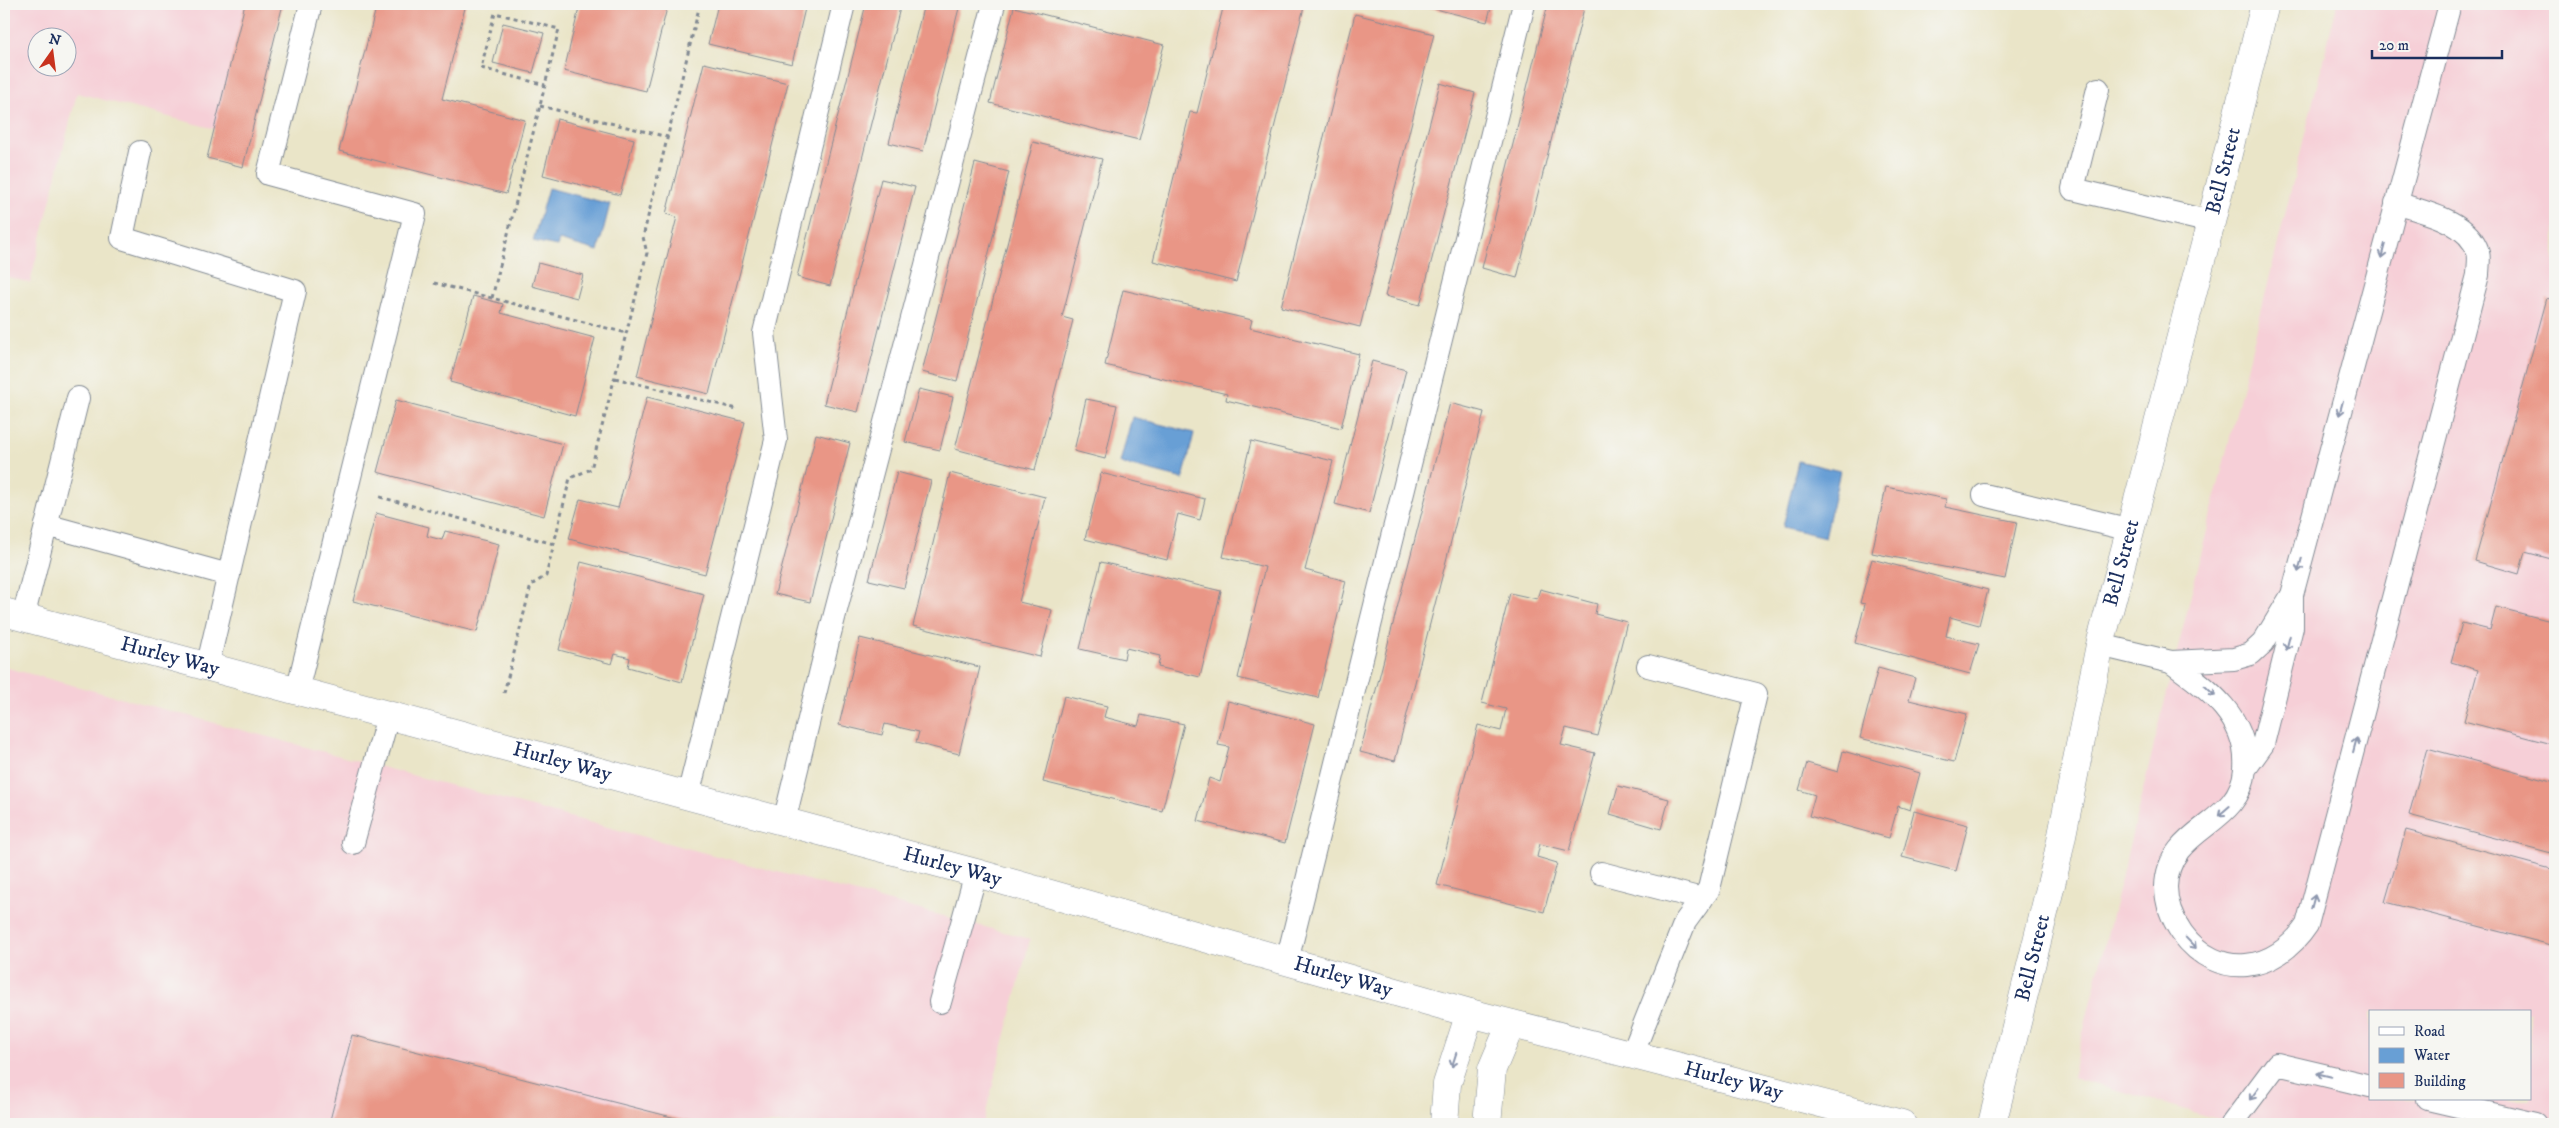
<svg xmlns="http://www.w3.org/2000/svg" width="2559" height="1128" viewBox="0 0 2559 1128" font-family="'IM FELL DW Pica',serif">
  <rect width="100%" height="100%" fill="#f6f6f2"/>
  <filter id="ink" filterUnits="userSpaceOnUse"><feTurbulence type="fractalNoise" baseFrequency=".02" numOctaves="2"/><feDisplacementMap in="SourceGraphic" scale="10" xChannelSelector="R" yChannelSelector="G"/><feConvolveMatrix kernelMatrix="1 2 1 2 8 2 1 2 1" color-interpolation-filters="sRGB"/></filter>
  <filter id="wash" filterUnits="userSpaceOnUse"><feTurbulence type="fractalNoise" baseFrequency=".0096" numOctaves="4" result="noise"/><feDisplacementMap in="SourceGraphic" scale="20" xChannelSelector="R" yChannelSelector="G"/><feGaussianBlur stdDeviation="1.12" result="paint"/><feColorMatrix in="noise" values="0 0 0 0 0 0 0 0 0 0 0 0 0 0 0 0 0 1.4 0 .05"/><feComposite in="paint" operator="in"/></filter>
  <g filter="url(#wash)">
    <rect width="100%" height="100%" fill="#eae5c8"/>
    <!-- built -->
    <path fill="#f6cfd7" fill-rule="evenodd" d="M4,4H247L215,129L77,93L30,283L4,276ZM38,38H68V68H38Z
      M2337,4H2555V1124H2235L2072,1077ZM2370,1012H2530V1099H2370Z
      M4,667L1030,939L983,1124H4Z"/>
    <!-- water -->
    <path fill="#689fd5" stroke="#42679a" d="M548,188L610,204L598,251L559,240L557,246L533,241Z
      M1132,417L1194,433L1183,479L1120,463Z
      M1798,461L1840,471L1825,537L1783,527Z"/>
    <g id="blocks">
      <!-- building -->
      <path fill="#e99686" d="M245,4H283L243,167L207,158Z
        M377,4H466L442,99L525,120L506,194L339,151Z
        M580,4H668L646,91L564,71Z
        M718,4H806L792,64L708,44Z
        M866,4H901L830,286L797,277Z
        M924,4H960L923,151L889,143Z
        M1224,4H1291L1304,7L1236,282L1153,261L1190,112L1197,113Z
        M1416,4H1492L1487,22Z
        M1548,4H1585L1517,278L1482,268Z
        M1014,7L1164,45L1139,140L990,103Z
        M1355,14L1434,34L1360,327L1281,307Z
        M503,23L544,33L533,73L493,63Z
        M704,63L788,83L709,394L637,376L677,217L666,214Z
        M1440,83L1475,93L1420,305L1385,296Z
        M557,119L634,139L620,195L543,175Z
        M1033,142L1102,159L1062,317L1073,320L1035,470L955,449Z
        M975,163L1009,172L957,381L922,372Z
        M881,179L915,187L858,412L824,404Z
        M538,263L583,275L577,298L532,286Z
        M1123,290L1252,320L1250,328L1359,354L1341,428L1226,400L1227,394L1105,365Z
        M473,296L503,304L501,313L595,338L575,416L450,382Z
        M2547,298L2555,301V560L2525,552L2519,574L2475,561Z
        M1372,361L1406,370L1369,513L1335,504Z
        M919,389L953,397L940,450L905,442Z
        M647,397L745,422L705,574L569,539L580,499L618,508Z
        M1086,399L1117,405L1105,459L1074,451Z
        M396,400L563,444L544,516L377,472Z
        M1450,403L1484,412L1395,761L1360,752Z
        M816,434L850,443L810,602L775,594Z
        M1251,441L1333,461L1305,570L1346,581L1318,698L1238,678L1265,567L1223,557Z
        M897,472L931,481L904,588L869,580Z
        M950,473L1045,497L1019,602L1052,610L1040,657L913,626Z
        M1101,473L1205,499L1200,520L1178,514L1167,560L1085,539Z
        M1886,487L1946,499L1945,507L2017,522L2005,579L1872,553Z
        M376,513L429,527L427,536L442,540L445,531L499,544L477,632L353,601Z
        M1872,559L1988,590L1979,625L1950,617L1946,636L1979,644L1970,674L1855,643L1865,604L1860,603Z
        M581,562L704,594L682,682L628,667L630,658L615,654L612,664L559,650Z
        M1101,562L1221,591L1200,677L1158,667L1160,656L1126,648L1124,659L1080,649Z
        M1540,589L1597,604L1595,614L1627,622L1598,736L1566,728L1561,745L1595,753L1569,851L1540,844L1537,857L1557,863L1544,912L1437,885L1478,725L1501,731L1506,709L1482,703L1510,593L1537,599Z
        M2496,607L2555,622V745L2464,721L2478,670L2451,662L2462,623L2490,630Z
        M860,638L980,667L959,754L916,743L919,732L885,724L882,735L839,725Z
        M1878,668L1915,678L1909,700L1967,714L1954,762L1860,738Z
        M1064,696L1107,706L1104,717L1138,726L1141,715L1184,724L1162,811L1043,782Z
        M1228,701L1315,724L1285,843L1198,821L1209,778L1220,782L1229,747L1218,745Z
        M2427,748L2555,783V854L2409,815Z
        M1843,751L1920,773L1910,810L1898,806L1889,838L1809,816L1815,795L1799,790L1807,763L1838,772Z
        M1618,786L1669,799L1661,829L1610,814Z
        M1914,811L1968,825L1956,871L1902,857Z
        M2406,830L2555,870V946L2385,902Z
        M352,1035L699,1124H329Z"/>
    </g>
  </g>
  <g filter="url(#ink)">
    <use href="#blocks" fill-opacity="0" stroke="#828a93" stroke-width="1"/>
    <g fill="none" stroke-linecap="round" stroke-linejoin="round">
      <!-- service casing -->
      <g stroke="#828a93" stroke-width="24">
        <path id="service" d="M2098,89L2073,189L2211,222
          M140,152L122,238L295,291L207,668
          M1984,495L2131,530
          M46,525L229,575
          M23,618L78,398
          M2100,645L2171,662L2234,659L2251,654L2263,643L2292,595L2450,4
          M2171,662C2207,688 2249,718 2245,769C2240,828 2168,825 2166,887C2166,903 2173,920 2182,933C2218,982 2276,972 2307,925L2478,275C2478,268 2480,258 2478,252C2468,220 2423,212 2396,203
          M297,691L415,214L268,174L311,4
          M2245,769L2263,744L2292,627V595
          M688,796L776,440L764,333L844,4
          M784,822L828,641L994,4
          M353,843L388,716
          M1601,873L1702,899
          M1287,961L1524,4
          M940,1002L976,873
          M1632,1055L1685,922L1709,889L1756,694L1648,666
          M2428,1099L2535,1124
          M2232,1124L2277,1064L2370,1086"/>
      </g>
      <!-- minor casing -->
      <g stroke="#828a93" stroke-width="29">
        <path id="minor" d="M1444,1124L1447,1084L1470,1013
          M1487,1124L1492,1069L1511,1024"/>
      </g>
      <!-- tertiary casing -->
      <g stroke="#828a93" stroke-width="29">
        <g id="tertiary">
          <path id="s1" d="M4,612L976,873L1470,1013L1902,1124"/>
          <path id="s2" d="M1992,1124L2057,860L2100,645L2211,222L2265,4"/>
        </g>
      </g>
      <!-- path -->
      <path stroke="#828a93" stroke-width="3" stroke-dasharray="4 4" stroke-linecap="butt" d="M540,106L668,137
        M434,283L626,333
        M492,298L559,29L495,13L481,68L545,85
        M615,378L737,409
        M380,497L554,544
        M504,693L531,585L546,576L570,478L591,469L647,253L643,237L700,4"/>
      <!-- service -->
      <use href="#service" stroke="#fff" stroke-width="22"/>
      <!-- minor -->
      <use href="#minor" stroke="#fff" stroke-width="28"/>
      <!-- tertiary -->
      <use href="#tertiary" stroke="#fff" stroke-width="28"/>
    </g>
    <!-- one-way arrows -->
    <defs><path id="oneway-shaft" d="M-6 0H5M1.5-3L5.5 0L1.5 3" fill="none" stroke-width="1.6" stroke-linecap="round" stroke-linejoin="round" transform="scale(1.25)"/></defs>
    <g stroke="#8d97ae">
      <use href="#oneway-shaft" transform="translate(2383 251) rotate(105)"/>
      <use href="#oneway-shaft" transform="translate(2341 408) rotate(105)"/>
      <use href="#oneway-shaft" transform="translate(2300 565) rotate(105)"/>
      <use href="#oneway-shaft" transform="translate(2288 643) rotate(104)"/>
      <use href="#oneway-shaft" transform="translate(2210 691) rotate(44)"/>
      <use href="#oneway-shaft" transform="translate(2355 745) rotate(-75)"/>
      <use href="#oneway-shaft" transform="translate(2224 811) rotate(139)"/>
      <use href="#oneway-shaft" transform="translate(2313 902) rotate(-75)"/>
      <use href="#oneway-shaft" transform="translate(2191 943) rotate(46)"/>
      <use href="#oneway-shaft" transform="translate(1454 1060) rotate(108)"/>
      <use href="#oneway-shaft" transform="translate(2324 1075) rotate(-167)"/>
      <use href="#oneway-shaft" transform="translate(2254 1094) rotate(127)"/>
    </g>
  </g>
  <g text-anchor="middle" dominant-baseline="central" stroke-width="4" stroke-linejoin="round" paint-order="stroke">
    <!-- street labels -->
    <g font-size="21" fill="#1b2f5e" stroke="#f6f6f2">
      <text stroke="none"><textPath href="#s2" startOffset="981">Bell Street</textPath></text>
      <text stroke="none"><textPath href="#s2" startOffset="576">Bell Street</textPath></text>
      <text stroke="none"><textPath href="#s1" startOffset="172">Hurley Way</textPath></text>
      <text stroke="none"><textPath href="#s1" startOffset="578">Hurley Way</textPath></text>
      <text stroke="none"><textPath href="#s1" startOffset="982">Hurley Way</textPath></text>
      <text stroke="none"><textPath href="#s2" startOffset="171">Bell Street</textPath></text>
      <text stroke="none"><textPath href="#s1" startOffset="1388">Hurley Way</textPath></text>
      <text stroke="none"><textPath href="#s1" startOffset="1792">Hurley Way</textPath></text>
    </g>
  </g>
  <!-- margin -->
  <rect width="2559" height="1128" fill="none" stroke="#f6f6f2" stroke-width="20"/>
  <!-- legend -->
  <rect x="2369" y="1010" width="162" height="90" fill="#f6f6f2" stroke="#9ea6b7"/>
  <rect x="2379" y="1027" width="25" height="8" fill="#ffffff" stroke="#9ea6b7"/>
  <text x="2414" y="1036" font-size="15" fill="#1b2f5e">Road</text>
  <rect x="2379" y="1048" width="25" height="15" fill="#689fd5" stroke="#9ea6b7"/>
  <text x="2414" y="1060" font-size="15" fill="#1b2f5e">Water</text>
  <rect x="2379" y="1073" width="25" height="15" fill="#e99686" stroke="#9ea6b7"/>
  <text x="2414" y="1086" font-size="15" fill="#1b2f5e">Building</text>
  <!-- north arrow -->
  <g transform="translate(52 52) rotate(14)"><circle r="24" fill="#f6f6f2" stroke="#9ea6b7"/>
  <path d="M0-4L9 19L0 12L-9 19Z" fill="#c8321e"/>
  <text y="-8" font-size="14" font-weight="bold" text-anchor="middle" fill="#1b2f5e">N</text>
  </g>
  <!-- scale -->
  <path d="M2372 50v8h130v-8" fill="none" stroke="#1b2f5e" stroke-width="2.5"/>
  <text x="2379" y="50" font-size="15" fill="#1b2f5e" stroke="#f6f6f2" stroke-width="4" paint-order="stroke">20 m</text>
</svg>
